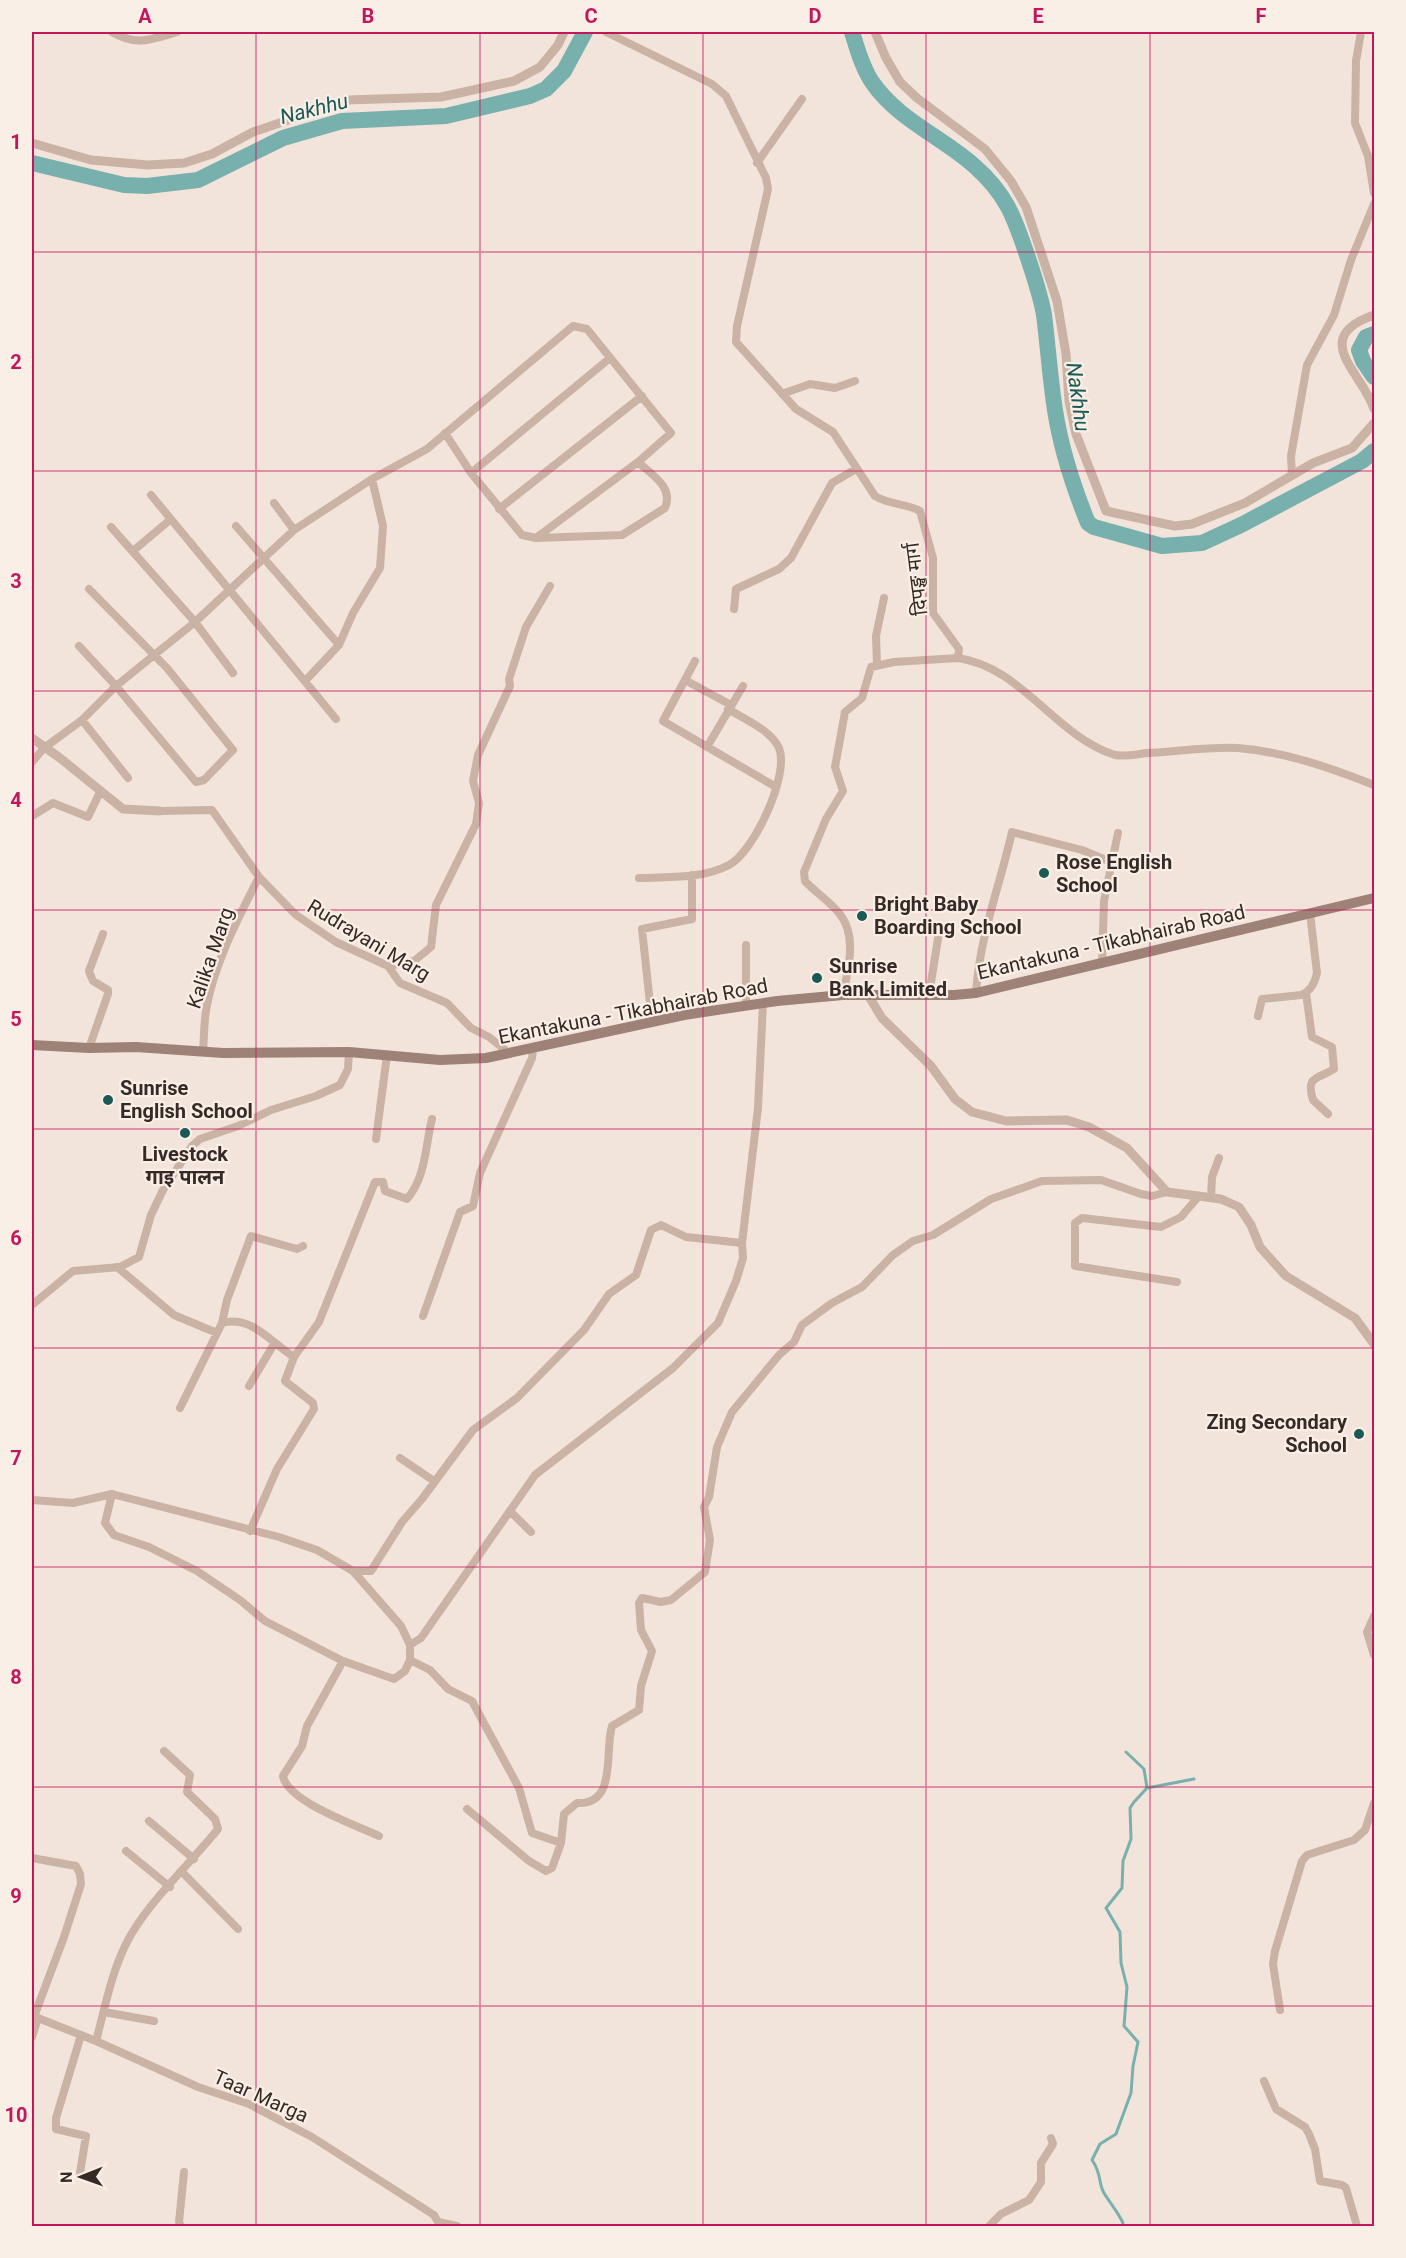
<svg xmlns="http://www.w3.org/2000/svg" width="1406" height="2258" viewBox="0 0 1406 2258" font-family="Roboto,'Noto Sans Devanagari',sans-serif">
  <rect width="100%" height="100%" fill="#f2e4da"/>
  <g fill="none" stroke-linecap="round" stroke-linejoin="round">
    <!-- stream -->
    <path stroke="#78b0ad" stroke-width="3" d="M1126,1752L1144,1769L1147,1788
      M1122,2226L1123,2223C1118,2212 1110,2203 1104,2193C1098,2183 1102,2174 1092,2160L1100,2144L1116,2134L1131,2093L1133,2066L1138,2042L1124,2026L1127,1987L1121,1963L1120,1932L1106,1908L1122,1888L1123,1861L1131,1839L1130,1808L1134,1802L1147,1788L1194,1779"/>
    <!-- river -->
    <path stroke="#78b0ad" stroke-width="16" d="M852,32C857,48 862,67 872,82C908,134 974,145 1008,207C1019,228 1040,291 1044,315C1048,346 1050,378 1055,410C1061,449 1073,486 1088,523L1094,527L1162,546L1202,543L1241,525L1362,461L1374,451
      M32,163L124,185L147,186L198,180L283,138L342,121L446,116L530,96L546,89L564,71L585,32
      M1374,334L1366,337L1359,350L1363,361L1374,377"/>
    <!-- minor -->
    <path stroke="#cab3a5" stroke-width="8" d="M112,32C137,47 152,39 177,32
      M606,32L712,84L726,96L766,178L768,189L737,326L736,342L796,409L833,432L875,496C889,505 906,503 920,511L933,558V613L959,649L958,658C1022,667 1055,736 1115,755C1124,757 1138,754 1147,753C1174,752 1212,746 1238,748C1286,752 1331,768 1374,785
      M1361,32L1356,61L1355,123L1368,156L1374,193
      M757,163L802,99
      M782,394L810,384L835,388L855,381
      M445,433L471,473L522,535L536,538L622,535L665,508C674,487 652,475 638,462
      M471,473L610,358
      M1292,475L1291,456L1307,365L1334,315L1351,260L1374,204
      M151,495L336,719
      M274,503L294,530
      M499,509L642,396
      M236,526L339,645
      M111,527L195,622L233,673
      M133,551L171,519
      M734,609L736,589L779,569L791,558L832,483L856,469
      M79,646L116,686L196,782L204,780L233,750L167,668L89,589
      M695,661L663,721L776,787
      M877,665L876,636L884,598
      M685,680L731,705
      M305,681L339,645L353,613L380,568L383,526L372,479
      M82,720L128,778
      M707,747L743,686
      M32,762L44,748L82,720L116,686L195,622L294,530L372,479L427,449L573,326L587,329L671,433L638,462L536,538
      M160,811L212,810L259,877L296,915L336,942L388,966L400,983L447,1003L471,1028L489,1037L510,1054
      M32,816L53,803L88,817L100,792
      M639,878C667,877 703,879 729,865C754,852 790,774 779,748C771,730 744,719 728,709
      M746,945V1005
      M1102,963L1104,901L1118,833
      M388,966L414,961L431,947L436,905L476,824L479,803L473,781L478,755L510,686L509,679L526,627L550,586
      M976,993C980,934 999,889 1012,832L1082,850L1111,862
      M1306,993L1312,1037L1332,1047L1334,1069C1319,1079 1305,1075 1313,1100L1328,1114
      M843,995C848,969 858,936 839,913C829,901 815,892 805,881L804,872L826,819L843,791L835,767L845,712L862,698L871,667L894,662L958,658
      M929,995L939,932
      M1258,1016L1262,999L1301,995C1310,992 1315,982 1317,973L1310,913
      M652,1022L642,929L692,919V875
      M89,1048L108,994V990L93,981L89,971L103,934
      M203,1052C204,1038 204,1024 206,1010C214,964 238,918 259,877
      M376,1139L387,1055
      M1211,1198L1212,1177L1219,1158
      M117,1267L174,1315L217,1333
      M1177,1282L1075,1266V1223L1082,1218L1161,1227L1181,1217L1198,1197
      M32,1305L73,1271L120,1267L139,1257L151,1215L163,1190L192,1146L200,1139L238,1126L271,1110L316,1096L340,1085L348,1069L349,1052
      M423,1316L460,1212L473,1206L480,1173L532,1058L533,1050
      M222,1323L227,1300L251,1236L297,1249L303,1246
      M249,1386L274,1344
      M180,1408L222,1323C252,1315 270,1342 294,1357L319,1322L375,1182H383L385,1191L407,1199C426,1177 425,1147 432,1119
      M400,1458L434,1481
      M112,1494L279,1537L317,1550L353,1571L401,1626L410,1645V1660L430,1670L448,1689L472,1701L519,1788L532,1833L561,1843
      M32,1500L73,1503L112,1494L105,1523L114,1535L149,1547L197,1571L240,1600L265,1621L343,1661L394,1679L405,1671L410,1660
      M511,1512L531,1532
      M250,1531L277,1469L314,1409L313,1403L285,1381L294,1357
      M353,1571H371L402,1522L422,1499L473,1430L517,1398L584,1330L609,1294L636,1275L651,1230L661,1225L686,1237L742,1243
      M1374,1616L1367,1632L1374,1655
      M410,1645L421,1638L535,1475L673,1368L718,1323L736,1281L743,1258L742,1243L758,1108L763,1003
      M343,1661L307,1726L302,1746L283,1776C288,1802 356,1825 379,1836
      M467,1809L529,1861L546,1871L552,1868L561,1843L564,1814L577,1803C618,1805 604,1751 612,1726L639,1710L641,1686L652,1651L641,1630L639,1603L642,1598L661,1602L671,1600L705,1572L710,1540L704,1507L709,1497L717,1447L732,1412L779,1355L794,1342L802,1325L832,1303L862,1287L893,1255L913,1241L933,1235L991,1199L1042,1181L1101,1180L1141,1194L1152,1196L1167,1192
      M149,1821L194,1859
      M126,1851L170,1887
      M32,1858L76,1866L80,1874L81,1884L64,1937L35,2014
      M183,1873L238,1929
      M1280,2010L1273,1964L1275,1951L1302,1861L1307,1855L1354,1840L1365,1830L1374,1803
      M32,2012L38,2018L96,2041L198,2087L249,2104L312,2137L434,2215L438,2222L457,2226
      M104,2012L154,2021
      M32,2037L38,2018
      M96,2041C105,2008 111,1974 126,1944C145,1905 190,1864 218,1829L215,1819L187,1792L190,1775L164,1751
      M1264,2081L1276,2109L1305,2127L1309,2134L1315,2149L1320,2181L1342,2185L1346,2188L1357,2226
      M80,2173L86,2136L56,2129V2118L81,2035
      M181,2226L179,2222L184,2172
      M989,2226L1001,2214L1029,2200L1041,2182V2163L1053,2144L1051,2138"/>
    <!-- tertiary -->
    <path stroke="#cab3a5" stroke-width="9" d="M875,32L886,58L900,82L917,98L985,149L1011,181L1026,207L1057,301L1066,354L1069,401L1076,434L1106,511L1175,526L1192,524L1245,503L1313,463L1352,448L1374,423
      M32,143L91,160L148,165L184,163L212,154L253,132L347,100L441,97L514,81L540,67L558,45L564,32
      M1374,315C1308,338 1363,373 1374,409
      M32,738L60,758L123,809L160,811
      M868,995L882,1018L931,1066L955,1099L972,1112L1006,1121L1067,1120L1089,1127L1127,1148L1167,1192L1221,1199L1239,1207L1251,1225L1260,1247L1286,1276L1355,1318L1374,1344"/>
    <!-- secondary -->
    <path stroke="#9e8177" stroke-width="10" d="M32,1045L89,1048L136,1047L223,1053L349,1052L440,1060L486,1058L684,1015L777,1001L843,995H954L976,993L1374,898"/>
  </g>
  <!-- grid -->
  <path fill="none" stroke="#c2185b" stroke-width="1.5" stroke-opacity="0.55" d="M256,32V2226M480,32V2226M703,32V2226M926,32V2226M1150,32V2226M32,252H1374M32,471H1374M32,691H1374M32,910H1374M32,1129H1374M32,1348H1374M32,1567H1374M32,1787H1374M32,2006H1374"/>
  <!-- markers -->
  <g fill="#1b5957" stroke="#faefe6" stroke-width="2">
    <circle cx="1044" cy="873" r="6"/>
    <circle cx="862" cy="916" r="6"/>
    <circle cx="817" cy="978" r="6"/>
    <circle cx="108" cy="1100" r="6"/>
    <circle cx="185" cy="1133" r="6"/>
    <circle cx="1359" cy="1434" r="6"/>
  </g>
  <g text-anchor="middle" dominant-baseline="central" stroke-width="4.5" stroke-linejoin="round" paint-order="stroke">
    <!-- street labels -->
    <g font-size="20" fill="#362a27" stroke="#faefe6">
      <text transform="translate(916 579) rotate(-97)">दिपङ्ख मार्ग</text>
      <text transform="translate(369 940) rotate(31)">Rudrayani Marg</text>
      <text transform="translate(1111 942) rotate(-13)">Ekantakuna - Tikabhairab Road</text>
      <text transform="translate(210 958) rotate(-71)">Kalika Marg</text>
      <text transform="translate(633 1011) rotate(-11)">Ekantakuna - Tikabhairab Road</text>
      <text transform="translate(261 2096) rotate(24)">Taar Marga</text>
    </g>
    <!-- poi labels -->
    <g font-size="20" font-weight="bold" fill="#362a27" stroke="#faefe6" text-anchor="start">
      <text x="1056" y="862">Rose English<tspan x="1056" dy="23">School</tspan></text>
      <text x="874" y="904">Bright Baby<tspan x="874" dy="23">Boarding School</tspan></text>
      <text x="829" y="966">Sunrise<tspan x="829" dy="23">Bank Limited</tspan></text>
      <text x="120" y="1088">Sunrise<tspan x="120" dy="23">English School</tspan></text>
      <text x="185" y="1154" text-anchor="middle">Livestock<tspan x="185" dy="23">गाइ पालन</tspan></text>
      <text x="1347" y="1422" text-anchor="end">Zing Secondary<tspan x="1347" dy="23">School</tspan></text>
    </g>
    <!-- water labels -->
    <g font-size="21" font-style="italic" fill="#1b5957" stroke="#faefe6">
      <text transform="translate(314 109) rotate(-14)">Nakhhu</text>
      <text transform="translate(1078 397) rotate(82)">Nakhhu</text>
    </g>
  </g>
  <!-- border -->
  <rect width="1406" height="2258" fill="none" stroke="#faefe6" stroke-width="66"/>
  <!-- north arrow -->
  <g transform="translate(81 2177) rotate(269)" stroke="#faefe6" stroke-width="4.5" paint-order="stroke">
  <path d="M0-4.5L10 22L0 15L-10 22Z" fill="#362a27"/>
  <text y="-9" font-size="16" font-weight="bold" text-anchor="middle" fill="#362a27">N</text>
  </g>
  <rect x="33" y="33" width="1340" height="2192" fill="none" stroke="#c2185b" stroke-width="2"/>
  <g font-size="20" text-anchor="middle" font-weight="bold" fill="#c2185b">
    <text x="145" y="23">A</text>
    <text x="368" y="23">B</text>
    <text x="591" y="23">C</text>
    <text x="815" y="23">D</text>
    <text x="1038" y="23">E</text>
    <text x="1261" y="23">F</text>
    <text x="16" y="149">1</text>
    <text x="16" y="369">2</text>
    <text x="16" y="588">3</text>
    <text x="16" y="807">4</text>
    <text x="16" y="1026">5</text>
    <text x="16" y="1245">6</text>
    <text x="16" y="1465">7</text>
    <text x="16" y="1684">8</text>
    <text x="16" y="1903">9</text>
    <text x="16" y="2122">10</text>
  </g>
</svg>
